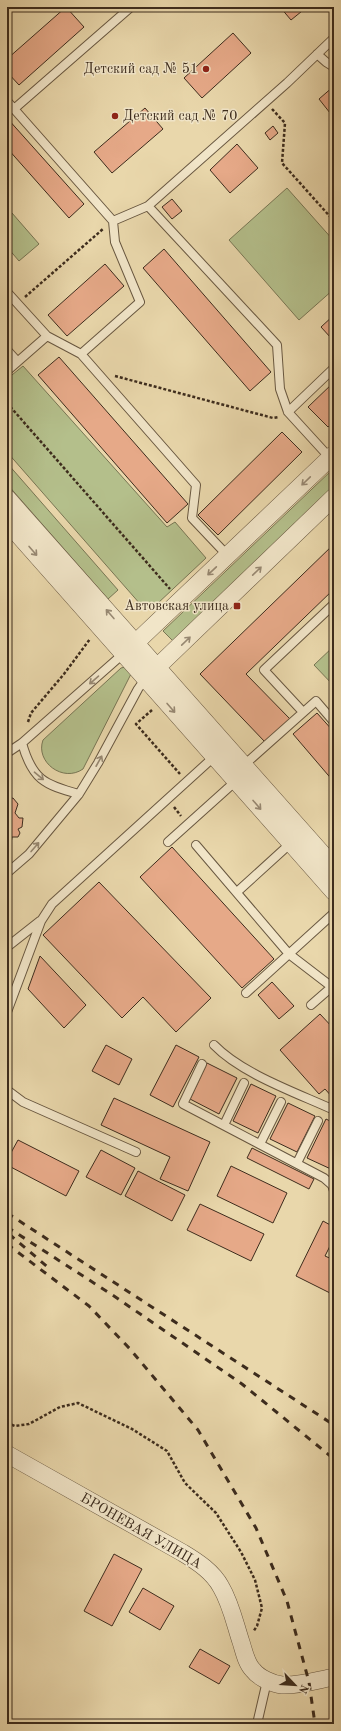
<svg xmlns="http://www.w3.org/2000/svg" width="341" height="1731" viewBox="0 0 341 1731" font-family="'Old Standard TT',serif">
  <rect width="100%" height="100%" fill="#e9d7ab"/>
  <filter id="stains"><feTurbulence type="fractalNoise" baseFrequency=".005" numOctaves="4"/><feColorMatrix values="0 0 0 0 .2 0 0 0 0 .09 0 0 0 0 .02 0 0 0 .5 -.17"/></filter>
  <radialGradient id="worn" r=".72"><stop offset=".6" stop-color="#630" stop-opacity="0"/><stop offset="1" stop-color="#630" stop-opacity=".3"/></radialGradient>
  <!-- green -->
  <path fill="#b4bf8b" stroke="#787654" d="M287,188L334,241V289L299,320L229,240Z
    M12,213L39,244L19,261L7,247V217Z
    M23,366L167,527L175,522L206,558L157,604L147,607L141,605L7,452V379Z
    M7,463L118,590L108,599L7,484Z
    M333,469L334,487L173,641L163,631Z
    M334,646V686L314,665Z
    M125,667L131,674L83,769C63,783 35,762 43,740L121,668Z"/>
  <!-- building -->
  <path fill="#e6a988" stroke="#3d2c1d" d="M66,7L84,27L19,85L7,72V59Z
    M280,7H307L291,20Z
    M233,33L251,53L202,98L184,78Z
    M334,86V118L319,99Z
    M145,108L163,129L112,173L94,152Z
    M7,118L84,204L69,218L7,148Z
    M273,126L278,133L270,140L265,133Z
    M237,144L258,168L230,193L210,170Z
    M172,199L182,211L172,219L162,207Z
    M164,249L271,372L250,391L143,268Z
    M105,264L124,286L67,336L48,315Z
    M334,315V335L331,338L321,327Z
    M59,357L188,504L167,523L38,375Z
    M334,382V422L328,427L308,407Z
    M282,432L302,452L218,535L198,515Z
    M334,544V589L246,674L290,719L265,742L200,674Z
    M317,713L334,732V782L293,734Z
    M13,798L18,804L15,813L19,818H23L22,827L18,829L20,833L18,837H12L11,844L7,842V799Z
    M172,847L274,959L242,988L140,877Z
    M99,882L211,998L176,1032L143,997L122,1018L43,935Z
    M40,956L86,1005L64,1028L28,989Z
    M272,982L294,1006L279,1019L258,995Z
    M320,1014L334,1029V1096L333,1098L325,1089L319,1094L280,1050Z
    M106,1045L132,1059L119,1085L92,1071Z
    M176,1045L199,1057L173,1107L150,1095Z
    M207,1063L237,1078L219,1114L190,1099Z
    M251,1084L276,1096L258,1133L233,1121Z
    M114,1098L210,1142L188,1191L160,1179L170,1157L101,1125Z
    M288,1103L315,1116L297,1152L270,1139Z
    M326,1119L334,1123L333,1170L307,1158Z
    M18,1140L79,1171L66,1196L7,1165V1160Z
    M252,1148L314,1179L309,1189L247,1158Z
    M101,1150L135,1168L121,1195L86,1177Z
    M231,1166L287,1193L273,1223L217,1196Z
    M138,1171L185,1195L172,1221L125,1196Z
    M200,1204L264,1234L251,1261L187,1230Z
    M323,1221L334,1227V1238L325,1256L334,1260V1295L296,1276Z
    M114,1554L142,1569L112,1626L84,1611Z
    M143,1588L174,1606L160,1630L129,1612Z
    M200,1649L230,1666L219,1684L189,1667Z"/>
  <g fill="none" stroke-linecap="round" stroke-linejoin="round">
    <!-- service casing -->
    <g stroke="#685740" stroke-width="10">
      <path id="service" d="M317,54L326,62L334,67
        M7,101L113,221L115,242L140,302L81,354
        M14,109L131,7
        M148,206L277,345L280,389L288,412L330,458
        M113,221L148,206L287,83L334,38
        M7,292L47,336L81,354L196,485L192,518L228,556
        M7,350L17,361
        M7,371L47,336
        M288,412L334,368
        M303,712L264,670L334,604
        M22,743C32,779 44,785 79,794
        M7,753L22,743L123,654
        M243,766L316,701L334,722
        M168,842L237,780
        M196,845L289,954L332,987
        M7,873L29,854L79,794L98,763L138,689L145,679
        M237,892L292,842
        M7,947L40,921
        M246,993L334,913
        M311,1005L334,985
        M7,1012L41,921L52,904L216,755
        M214,1045C242,1074 297,1093 334,1110
        M202,1064L183,1104L324,1178L332,1185L334,1191
        M7,1090L23,1102L136,1152
        M224,1125L244,1083
        M260,1144L281,1102
        M297,1163L318,1121
        M257,1724L267,1681"/>
    </g>
    <!-- minor casing -->
    <g stroke="#685740" stroke-width="18">
      <path id="minor" d="M7,498L334,867
        M7,522L334,892
        M128,650L334,454
        M150,674L334,497
        M7,1454L183,1553C198,1562 213,1572 221,1587C231,1604 235,1624 241,1642C244,1651 246,1663 253,1670C259,1678 273,1684 282,1685C299,1686 318,1680 334,1677"/>
    </g>
    <!-- path -->
    <path stroke="#3d2c1d" stroke-width="2.5" stroke-dasharray="3 2" stroke-linecap="butt" d="M272,109L285,123L282,163L334,221
      M25,297L103,229
      M115,376L273,418L279,417
      M7,403L170,589
      M7,429L8,382
      M152,710L136,724L180,774
      M28,722L31,713L64,674L90,639
      M174,807L181,816
      M7,1423L15,1426L29,1424L60,1407L78,1403L132,1429L167,1451L185,1483L216,1513L241,1552L255,1580L262,1608L257,1626L253,1632"/>
    <!-- service -->
    <use href="#service" stroke="#f1e5c8" stroke-width="8"/>
    <!-- minor -->
    <use href="#minor" stroke="#f1e5c8" stroke-width="17"/>
    <!-- rail -->
    <path stroke="#3d2c1d" stroke-width="3" stroke-dasharray="7 7" stroke-linecap="butt" d="M7,1213L334,1425
      M7,1227L114,1296L242,1384L334,1459
      M9,1234L50,1269
      M7,1244L89,1306L130,1349L198,1430L256,1528L287,1601L309,1682L315,1724"/>
  </g>
  <!-- one-way arrows -->
  <defs><path id="oneway-shaft" d="M-6 0H5M1.5-3L5.5 0L1.5 3" fill="none" stroke-width="1.6" stroke-linecap="round" stroke-linejoin="round"/></defs>
  <g stroke="#978872">
    <use href="#oneway-shaft" transform="translate(306 481) rotate(136)"/>
    <use href="#oneway-shaft" transform="translate(33 551) rotate(49)"/>
    <use href="#oneway-shaft" transform="translate(212 571) rotate(137)"/>
    <use href="#oneway-shaft" transform="translate(257 571) rotate(-44)"/>
    <use href="#oneway-shaft" transform="translate(110 614) rotate(-131)"/>
    <use href="#oneway-shaft" transform="translate(186 641) rotate(-44)"/>
    <use href="#oneway-shaft" transform="translate(94 680) rotate(139)"/>
    <use href="#oneway-shaft" transform="translate(171 708) rotate(49)"/>
    <use href="#oneway-shaft" transform="translate(99 761) rotate(-61)"/>
    <use href="#oneway-shaft" transform="translate(39 776) rotate(40)"/>
    <use href="#oneway-shaft" transform="translate(257 805) rotate(49)"/>
    <use href="#oneway-shaft" transform="translate(35 847) rotate(-49)"/>
  </g>
  <!-- markers -->
  <g fill="#8f2418" stroke="#f1e5c8" stroke-width="1.5">
    <circle cx="206" cy="69" r="4"/>
    <circle cx="115" cy="116" r="4"/>
    <rect x="233" y="602" width="8" height="8" rx="2"/>
  </g>
  <g text-anchor="middle" dominant-baseline="central" stroke-width="3" stroke-linejoin="round" paint-order="stroke">
    <!-- poi labels -->
    <g font-size="14" fill="#3d2c1d" stroke="#f1e5c8" text-anchor="end">
      <text x="198" y="69">Детский сад № 51</text>
      <text x="123" y="116" text-anchor="start">Детский сад № 70</text>
      <text x="229" y="606">Автовская улица</text>
    </g>
    <!-- street labels -->
    <g font-size="14" fill="#3d2c1d" stroke="#f1e5c8">
      <text transform="translate(141 1531) rotate(30)">БРОНЕВАЯ УЛИЦА</text>
    </g>
  </g>
  <!-- margin -->
  <rect width="341" height="1731" fill="none" stroke="#e9d7ab" stroke-width="24"/>
  <rect x="8" y="8" width="325" height="1715" fill="none" stroke="#3d2c1d" stroke-width="2"/>
  <rect x="12" y="12" width="317" height="1707" fill="none" stroke="#3d2c1d"/>
  <!-- north arrow -->
  <g transform="translate(295 1685) rotate(115)" stroke="#f1e5c8" stroke-width="3" paint-order="stroke">
  <path d="M0-3L7 15L0 10L-7 15Z" fill="#3d2c1d"/>
  <text y="-6" font-size="11" font-weight="bold" text-anchor="middle" fill="#3d2c1d">N</text>
  </g>
  <rect width="100%" height="100%" filter="url(#stains)"/>
  <rect width="100%" height="100%" fill="url(#worn)"/>
</svg>
